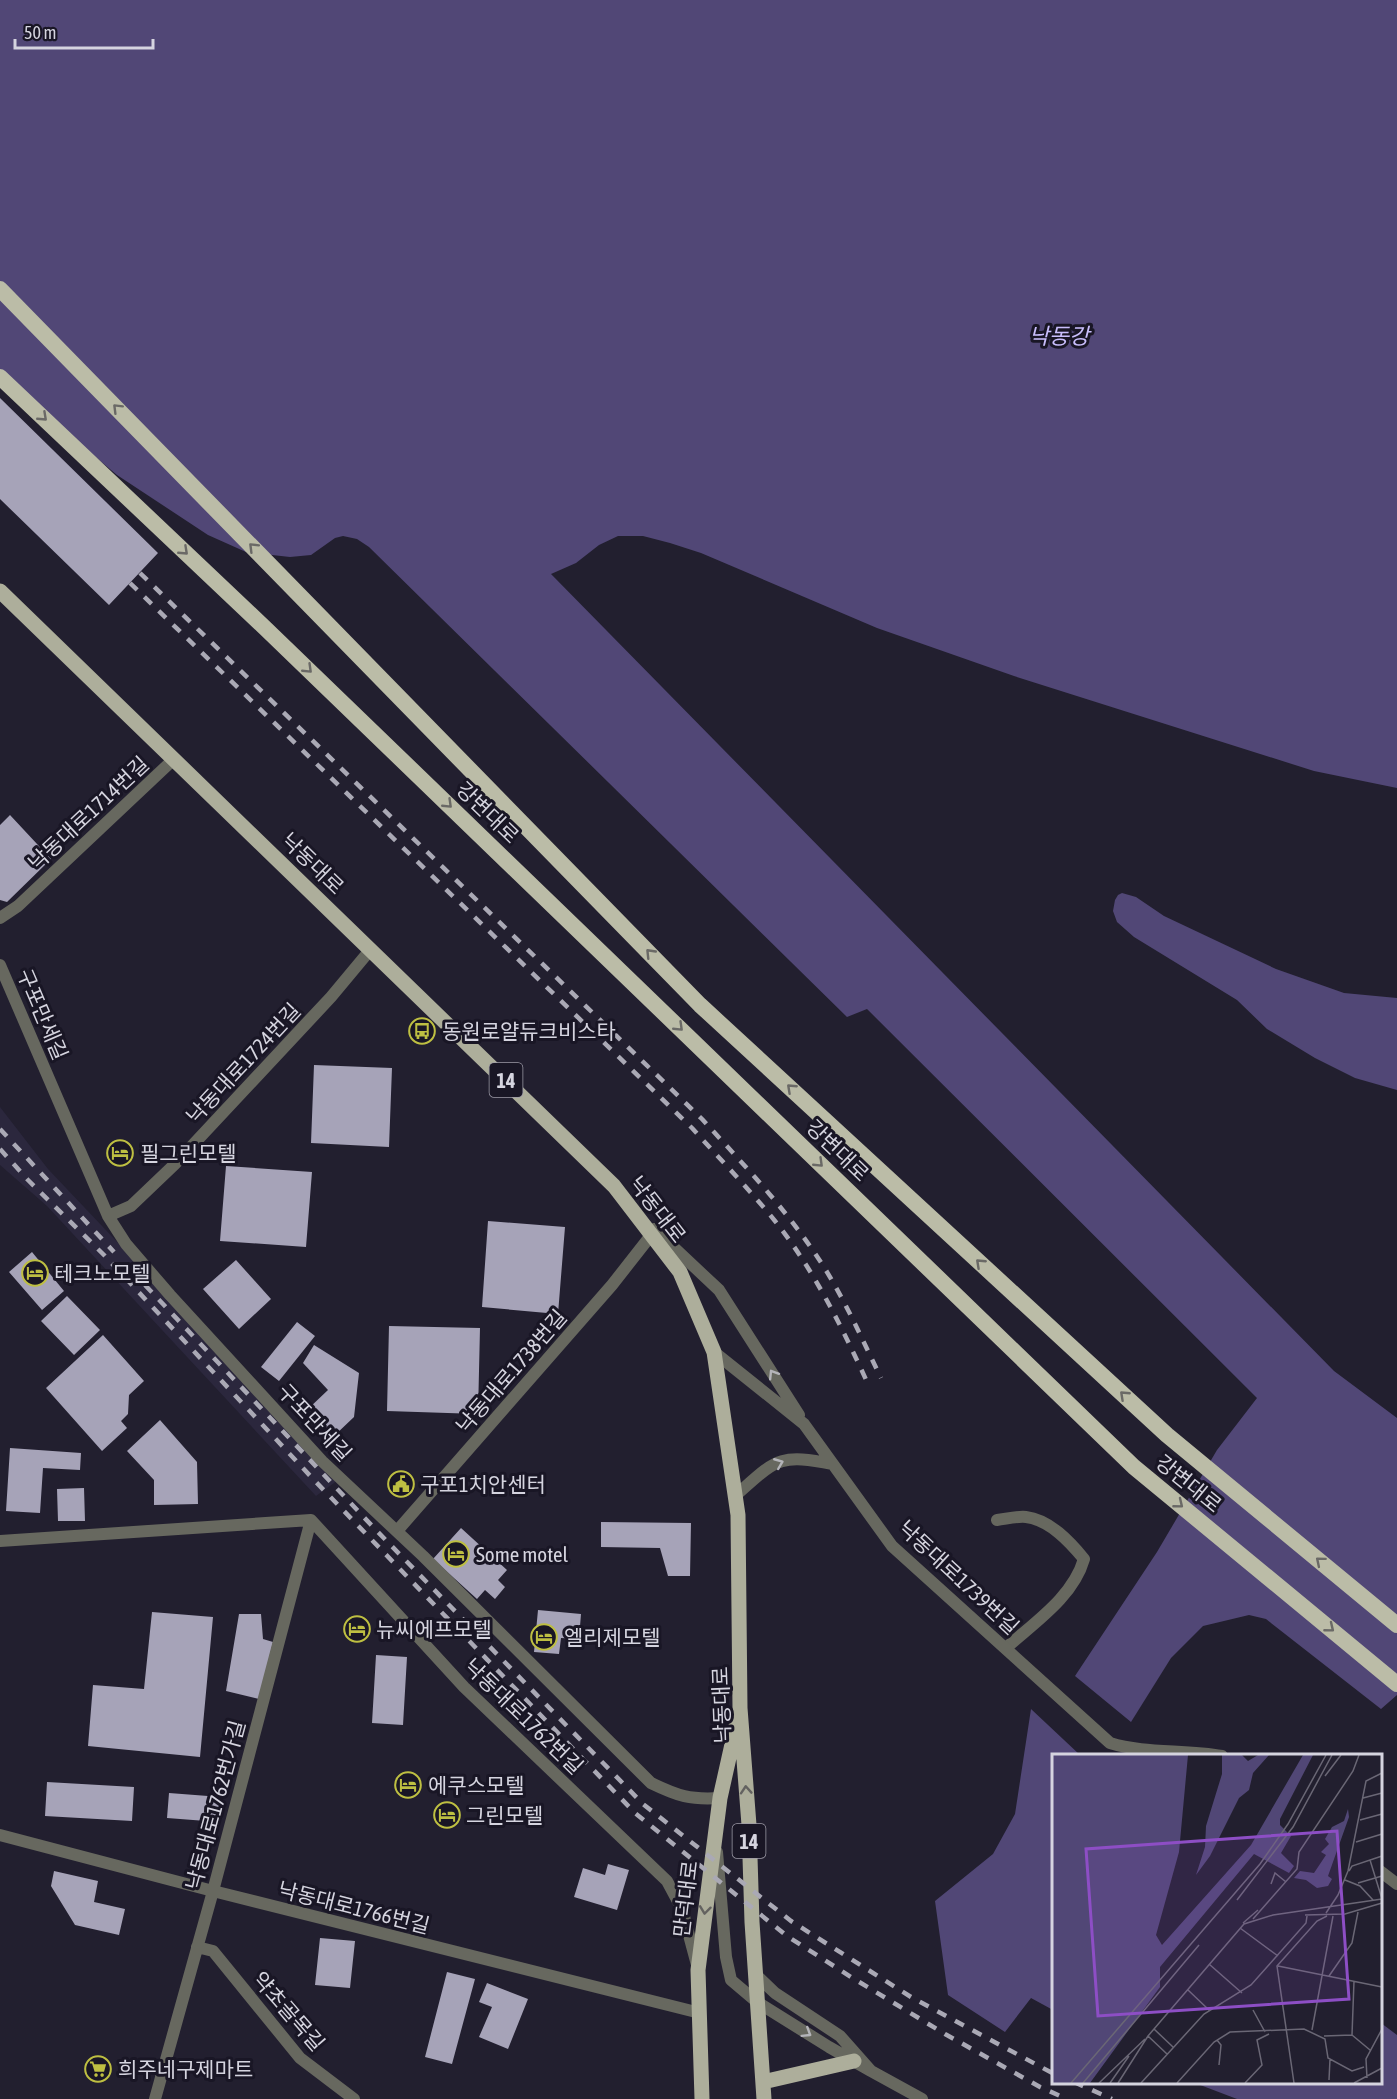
<svg xmlns="http://www.w3.org/2000/svg" width="1397" height="2099" viewBox="0 0 1397 2099" font-family="'Asap Condensed','Noto Sans KR',sans-serif">
  <rect width="100%" height="100%" fill="#221f2f"/>
  <!-- built -->
  <path fill="#2b273d" d="M0,1107L48,1169L341,1478L316,1496L47,1206L0,1165Z"/>
  <!-- water -->
  <path fill="#514776" d="M0,0H1397V788L1314,771L1014,676L877,628L701,553L670,543L643,536H618L599,545L576,563L551,574L1334,1371L1397,1418V1695L1381,1709L1266,1619L1249,1615L1203,1626L1171,1658L1131,1722L1075,1676L1157,1552L1217,1450L1257,1398L867,1009L847,1017L369,547L357,539L343,536L335,538L311,555L290,557L246,552L208,535L117,475L0,377Z
    M1122,893L1136,897L1164,916L1276,969L1344,993L1397,998V1090L1355,1078L1315,1058L1267,1029L1237,1000L1134,937L1117,922L1113,911L1115,900L1118,895Z
    M1031,1709L1080,1755L1054,1756L1053,2010L1031,1998L1005,2032L948,1995L935,1901L993,1854L1015,1814Z
    M1381,2023L1397,2035V2099H1237L1195,2083L1380,2082Z"/>
  <!-- building -->
  <path fill="#a6a3b8" d="M0,398L158,553L109,605L0,499Z
    M10,815L51,859L7,902L0,900V825Z
    M314,1065L392,1068L389,1147L311,1143Z
    M226,1166L312,1172L306,1247L220,1241Z
    M488,1221L565,1227L558,1314L482,1307Z
    M32,1252L64,1291L42,1310L9,1272Z
    M236,1260L271,1299L239,1329L203,1289Z
    M67,1296L100,1330L74,1355L41,1321Z
    M297,1322L315,1336L279,1381L261,1367Z
    M389,1326L480,1328L478,1414L387,1411Z
    M103,1335L144,1381L129,1395L128,1414L121,1421L127,1428L102,1451L46,1388Z
    M314,1345L359,1373L354,1417L334,1436L308,1409L328,1390L303,1363Z
    M160,1420L197,1462L198,1504L154,1505V1480L127,1451Z
    M10,1448L81,1453L80,1470L43,1468L40,1513L6,1511Z
    M84,1488L85,1521H58L57,1489Z
    M601,1522L691,1523L690,1576H668L660,1548L601,1547Z
    M461,1528L507,1570L498,1580L505,1587L495,1599L485,1590L477,1599L433,1559Z
    M538,1610L581,1614L579,1639L561,1638L559,1654L534,1652Z
    M152,1612L213,1617L200,1757L88,1746L93,1685L144,1689Z
    M239,1614H261L263,1639L273,1642L259,1699L226,1691Z
    M376,1655L407,1657L403,1725L372,1723Z
    M47,1782L134,1787L132,1821L45,1816Z
    M169,1793L221,1797L219,1822L167,1818Z
    M608,1864L629,1870L617,1910L574,1897L583,1868L605,1875Z
    M54,1871L98,1881L94,1902L125,1909L119,1935L75,1925L51,1886Z
    M320,1938L355,1941L350,1988L315,1985Z
    M447,1972L475,1979L452,2064L425,2057Z
    M487,1983L528,1999L508,2049L479,2037L492,2007L479,2002Z"/>
  <g fill="none" stroke-linecap="round" stroke-linejoin="round">
    <!-- minor -->
    <path stroke="#67685f" stroke-width="12" d="M0,918L18,906L174,759
      M0,965L108,1216L126,1244L170,1295L322,1461L423,1556L651,1783C678,1796 690,1800 720,1798
      M108,1216L131,1206L175,1164L331,997L371,949
      M997,1520C1006,1519 1017,1516 1026,1517C1050,1520 1070,1542 1084,1559C1073,1597 1035,1622 1006,1648
      M397,1531L612,1285L652,1234
      M0,1541L311,1520L464,1687L667,1881L682,1909L697,1965
      M0,1835L213,1891L700,2013
      M197,1947L213,1951L300,2058L354,2099
      M155,2099L213,1891L311,1520"/>
    <!-- tertiary -->
    <path stroke="#67685f" stroke-width="12" d="M654,1229L719,1290L799,1415
      M714,1352L804,1424L892,1546L1110,1743C1145,1754 1185,1749 1222,1756
      M735,1496C776,1460 777,1453 833,1464
      M717,1852L726,1957L731,1980L757,2002L829,2047L871,2071L840,2036L775,1993L755,1974
      M1380,1871L1397,1884
      M871,2071L922,2099"/>
    <!-- primary -->
    <path stroke="#adae9b" stroke-width="15" d="M0,591L614,1186L680,1272L714,1352L738,1515L740,1708L749,1825L752,1922L764,2099
      M763,2082L854,2061
      M702,2099L698,1970L720,1798L737,1722"/>
    <!-- trunk -->
    <path stroke="#bbbca7" stroke-width="16" d="M0,289L700,1005L1167,1435L1397,1625
      M0,377L265,628L1134,1467L1397,1684"/>
    <!-- rail -->
    <path stroke="#aaa9b5" stroke-width="4.5" stroke-dasharray="10 10" stroke-linecap="butt" d="M140,573L702,1119C744,1165 788,1211 822,1264C845,1300 862,1339 881,1378
      M130,583L692,1128C720,1159 749,1189 775,1221C814,1270 842,1327 868,1384
      M0,1129L114,1252
      M0,1149L28,1180L104,1255L315,1481L635,1813L787,1936L851,1977L945,2034L1040,2087L1067,2099
      M145,1285L375,1529L643,1804L791,1921L911,1997L1054,2074
      M1074,2082L1112,2099"/>
  </g>
  <!-- one-way arrows -->
  <defs><path id="oneway-chevron" d="M-2-3.5L2.5 0L-2 3.5" fill="none" stroke-width="1.6" stroke-linecap="round" stroke-linejoin="round" transform="scale(1.5)"/></defs>
  <g stroke="#6a6966">
    <use href="#oneway-chevron" transform="translate(117 408) rotate(-135)"/>
    <use href="#oneway-chevron" transform="translate(43 417) rotate(43)"/>
    <use href="#oneway-chevron" transform="translate(253 547) rotate(-135)"/>
    <use href="#oneway-chevron" transform="translate(184 551) rotate(43)"/>
    <use href="#oneway-chevron" transform="translate(308 669) rotate(44)"/>
    <use href="#oneway-chevron" transform="translate(448 804) rotate(44)"/>
    <use href="#oneway-chevron" transform="translate(650 953) rotate(-134)"/>
    <use href="#oneway-chevron" transform="translate(679 1027) rotate(44)"/>
    <use href="#oneway-chevron" transform="translate(791 1088) rotate(-137)"/>
    <use href="#oneway-chevron" transform="translate(819 1163) rotate(44)"/>
    <use href="#oneway-chevron" transform="translate(980 1263) rotate(-137)"/>
    <use href="#oneway-chevron" transform="translate(1124 1395) rotate(-137)"/>
    <use href="#oneway-chevron" transform="translate(1179 1504) rotate(39)"/>
    <use href="#oneway-chevron" transform="translate(1320 1561) rotate(-140)"/>
    <use href="#oneway-chevron" transform="translate(1330 1628) rotate(39)"/>
  </g>
  <g stroke="#b4b4b9">
    <use href="#oneway-chevron" transform="translate(773 1374) rotate(-122)"/>
    <use href="#oneway-chevron" transform="translate(779 1463) rotate(-22)"/>
    <use href="#oneway-chevron" transform="translate(807 2033) rotate(32)"/>
  </g>
  <g stroke="#636260">
    <use href="#oneway-chevron" transform="translate(746 1790) rotate(-94)"/>
    <use href="#oneway-chevron" transform="translate(705 1910) rotate(97)"/>
  </g>
  <!-- icons -->
  <defs>
    <g id="bus-ring" transform="scale(1.35)"><circle r="9.5" fill="#191625" stroke="#bebf42" stroke-width="1.5"/><path d="M-5-6H5V4H4V6H2V4H-2V6H-4V4H-5ZM-3.5-4V0h7V-4ZM-3.5 1.2v1.5H-2V1.2ZM2 1.2v1.5H3.5V1.2Z" fill="#bebf42"/></g>
    <g id="hotel-ring" transform="scale(1.35)"><circle r="9.5" fill="#191625" stroke="#bebf42" stroke-width="1.5"/><path d="M-6-4.5h1.5V1H6V5H4.5V3h-9V5H-6ZM-4 0a1.8 1.8 0 1 1 3.6 0ZM.5 0V-2.5h3Q6-2.5 6 0Z" fill="#bebf42"/></g>
    <g id="civic-ring" transform="scale(1.35)"><circle r="9.5" fill="#191625" stroke="#bebf42" stroke-width="1.5"/><path d="M-.6-6.5H3V-4.5H.6V-3L4-1V1h2V6H-6V1h2V-1L-.6-3ZM-1.2 2.5V6h2.4V2.5Z" fill="#bebf42"/></g>
    <g id="supermarket-ring" transform="scale(1.35)"><circle r="9.5" fill="#191625" stroke="#bebf42" stroke-width="1.5"/><path d="M-6-5.5h2.5l.6 2H6L4.5 2H-2.5L-4.4-4H-6ZM-1.5 3.2a1.3 1.3 0 1 0 .1 0ZM3 3.2a1.3 1.3 0 1 0 .1 0Z" fill="#bebf42"/></g>
  </defs>
  <g fill-rule="evenodd">
    <use href="#bus-ring" x="422" y="1031"/>
    <use href="#hotel-ring" x="120" y="1153"/>
    <use href="#hotel-ring" x="35" y="1273"/>
    <use href="#civic-ring" x="401" y="1484"/>
    <use href="#hotel-ring" x="456" y="1554"/>
    <use href="#hotel-ring" x="357" y="1629"/>
    <use href="#hotel-ring" x="544" y="1637"/>
    <use href="#hotel-ring" x="408" y="1785"/>
    <use href="#hotel-ring" x="447" y="1815"/>
    <use href="#supermarket-ring" x="98" y="2069"/>
  </g>
  <g text-anchor="middle" dominant-baseline="central" stroke-width="6" stroke-linejoin="round" paint-order="stroke">
    <!-- shield labels -->
    <g fill="#191625" stroke="#9d9ba7" stroke-width="1.5">
      <rect x="489.5" y="1063" width="33" height="34" rx="4.5"/>
      <rect x="732.5" y="1824" width="33" height="34" rx="4.5"/>
    </g>
    <g font-size="20" font-weight="bold" fill="#d5d4df">
      <text x="506" y="1080">14</text>
      <text x="749" y="1841">14</text>
    </g>
    <!-- street labels -->
    <g font-size="21" fill="#d5d4df" stroke="#191625">
      <text transform="translate(488 812) rotate(44)">강변대로</text>
      <text transform="translate(88 813) rotate(-43)">낙동대로1714번길</text>
      <text transform="translate(313 863) rotate(44)">낙동대로</text>
      <text transform="translate(43 1014) rotate(67)">구포만세길</text>
      <text transform="translate(243 1063) rotate(-47)">낙동대로1724번길</text>
      <text transform="translate(838 1150) rotate(44)">강변대로</text>
      <text transform="translate(658 1209) rotate(52)">낙동대로</text>
      <text transform="translate(511 1371) rotate(-49)">낙동대로1738번길</text>
      <text transform="translate(315 1422) rotate(47)">구포만세길</text>
      <text transform="translate(1189 1483) rotate(39)">강변대로</text>
      <text transform="translate(959 1577) rotate(43)">낙동대로1739번길</text>
      <text transform="translate(721 1705) rotate(-92)">낙동대로</text>
      <text transform="translate(524 1716) rotate(44)">낙동대로1762번길</text>
      <text transform="translate(215 1805) rotate(-75)">낙동대로1762번가길</text>
      <text transform="translate(685 1899) rotate(-83)">만덕대로</text>
      <text transform="translate(354 1907) rotate(14)">낙동대로1766번길</text>
      <text transform="translate(289 2011) rotate(49)">약초골목길</text>
    </g>
    <!-- poi labels -->
    <g font-size="21" fill="#d5d4df" stroke="#191625" text-anchor="start">
      <text x="442" y="1031">동원로얄듀크비스타</text>
      <text x="140" y="1153">필그린모텔</text>
      <text x="54" y="1273">테크노모텔</text>
      <text x="420" y="1484">구포1치안센터</text>
      <text x="476" y="1554">Some motel</text>
      <text x="376" y="1629">뉴씨에프모텔</text>
      <text x="564" y="1637">엘리제모텔</text>
      <text x="428" y="1785">에쿠스모텔</text>
      <text x="466" y="1815">그린모텔</text>
      <text x="118" y="2069">희주네구제마트</text>
    </g>
    <!-- water labels -->
    <g font-size="22" font-style="italic" fill="#c9befc" stroke="#191625">
      <text x="1059" y="336">낙동강</text>
    </g>
  </g>
  <!-- overview -->
  <g transform="translate(1052 1754)">
    <rect width="330" height="330" fill="#221f2f"/>
    <path d="M0,1H136L127,98L104,181L110,191L199,91L251,1H261L228,65V71L239,82L229,99L242,112L237,119L202,100L108,213V233L38,329H0ZM170,1H190L196,7L206,1H217L201,19L197,36L187,44L158,102L144,121L153,93L154,72L170,20ZM296,55L297,63L276,122L280,125L276,132L265,134L254,126L242,124L248,117L262,119L274,101L269,98L277,90L273,85L280,73L292,67Z" fill="#514776"/>
    <path fill="none" stroke="#6a6775" stroke-width="1.5" d="M273,22L289,1M311,44L330,39M308,66L330,60M304,88L330,80M318,106L330,145M297,117L300,112L330,102M293,126L308,132L321,146M306,129L330,122M219,130L223,119L234,128M286,141L296,117L314,27L330,19M185,146L241,73L280,1M274,159L286,141L278,153M253,161L293,160L330,149M201,165L245,115L247,98L301,17L307,1M191,169L206,156M188,174L226,202M157,210L190,239M226,212L330,233M277,222L300,189L306,158M302,227L300,281L318,296M136,236L157,256M201,256L213,278M102,275L121,293M260,276L281,162M96,282L115,300M272,282L300,281M165,286L169,291L167,311M315,324L314,305L330,275M277,326L278,305M19,329L208,110L236,70L274,1M31,329L147,191M47,329L93,285M58,329L77,302M66,329L96,282L192,170L221,161L330,145M89,329L152,260L199,231L254,169L255,162M125,329L162,288L178,278L252,275L273,285L276,304L300,317L312,313M193,329L210,311L205,286L217,280M242,329L225,212L265,167L275,162M302,329L330,314"/>
    <path fill="#8d4ec5" fill-opacity="0.15" stroke="#8d4ec5" stroke-width="3" d="M285,77L297,245L46,262L34,95Z"/>
    <rect width="330" height="330" fill="none" stroke="#d5d4df" stroke-width="3"/>
  </g>
  <!-- scale -->
  <path d="M15 39v9h138v-9" fill="none" stroke="#d5d4df" stroke-width="3"/>
  <text x="24" y="39" font-size="18" fill="#d5d4df" stroke="#191625" stroke-width="4.5" paint-order="stroke">50 m</text>
</svg>
